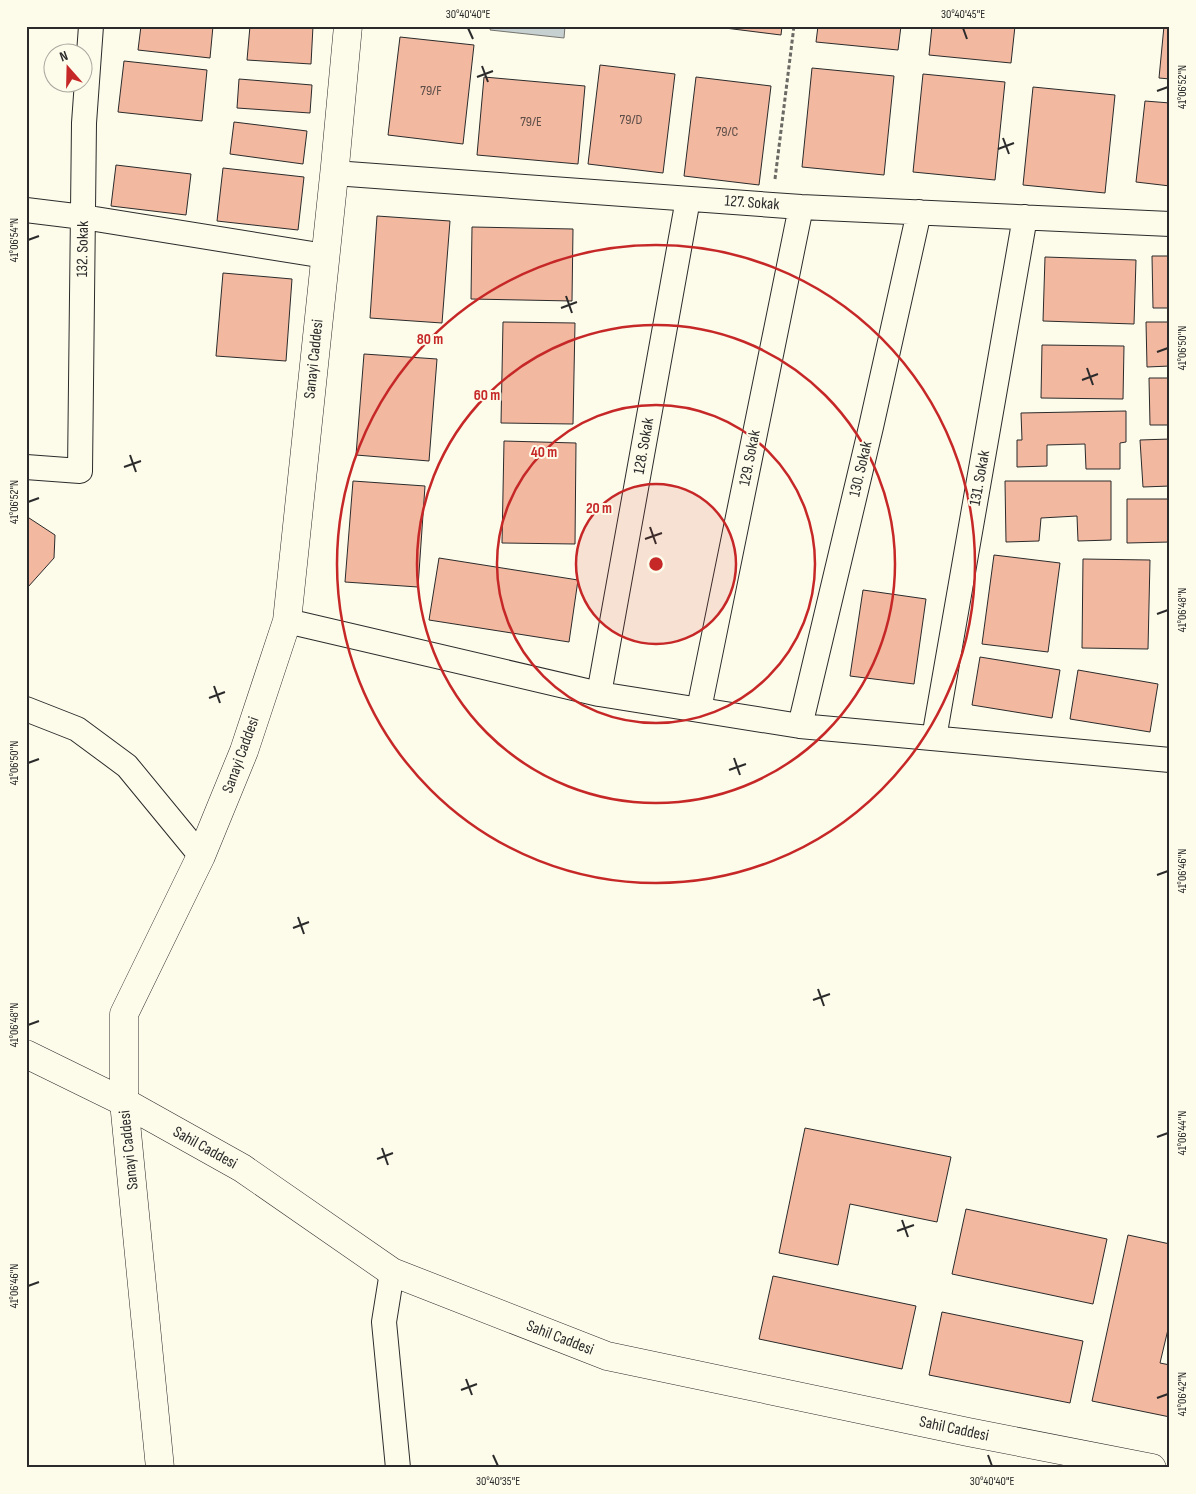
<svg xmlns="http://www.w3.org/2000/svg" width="1196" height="1494" viewBox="0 0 1196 1494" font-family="'Sofia Sans Condensed',sans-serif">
  <rect width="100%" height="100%" fill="#fdfbea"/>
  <!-- water -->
  <path fill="#c7d0d0" stroke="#74746e" d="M491,26H565L564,38L490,30Z"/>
  <!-- building -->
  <path fill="#f2b8a0" stroke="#2b2b2b" d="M141,26H213L210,58L138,50Z
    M250,26H313L311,64L247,60Z
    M709,26H782L781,35Z
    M818,26H901L898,50L816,42Z
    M932,26H1015L1011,63L929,55Z
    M1164,26H1170V79L1159,78Z
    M400,37L474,45L463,144L388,135Z
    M124,61L207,70L202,121L118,112Z
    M600,65L675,74L663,173L588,164Z
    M812,68L894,76L884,175L802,167Z
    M923,74L1005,82L995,180L913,172Z
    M484,77L585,86L578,164L477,155Z
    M696,77L771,86L759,185L684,176Z
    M239,79L312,85L310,113L237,108Z
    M1033,87L1115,95L1105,193L1023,185Z
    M1145,101L1170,103V186L1136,182Z
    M234,122L307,131L303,164L230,154Z
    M116,165L191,174L186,215L111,206Z
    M223,168L304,177L298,230L217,221Z
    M377,216L450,221L442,323L370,318Z
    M472,227L573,229L572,301L471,299Z
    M1152,256H1170V308H1153Z
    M1045,257L1136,260L1134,324L1043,321Z
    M223,273L292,279L286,361L216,356Z
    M503,322L575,323L573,424L501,423Z
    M1146,322H1170V366L1147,367Z
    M1042,345L1124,346L1123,399L1041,398Z
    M364,354L437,359L429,461L356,455Z
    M1149,378H1170V425H1150Z
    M1126,411V442L1120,443V469H1086L1085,444L1047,445V466L1017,467V440H1022L1021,413Z
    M1170,439V486L1143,487L1140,440Z
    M504,441L576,443L575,544L502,543Z
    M353,481L425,486L418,587L345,582Z
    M1005,481H1111V540L1078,541L1077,516L1041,518L1039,541L1006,542Z
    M1127,499H1170V542L1127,543Z
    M26,516L55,535L54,558L28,587H26Z
    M994,555L1060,563L1048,652L982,644Z
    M439,558L578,580L569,642L429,620Z
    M1083,559L1150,560L1148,649L1082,648Z
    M863,590L926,599L914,684L850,676Z
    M980,657L1060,670L1052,718L972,705Z
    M1078,670L1158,684L1150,732L1070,719Z
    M805,1128L951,1157L937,1222L850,1204L838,1265L779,1253Z
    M966,1209L1107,1239L1093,1304L952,1274Z
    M1128,1235L1170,1244V1321L1160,1363L1170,1365V1417L1092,1401Z
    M773,1276L916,1306L902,1369L759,1339Z
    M942,1312L1083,1341L1070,1403L929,1375Z"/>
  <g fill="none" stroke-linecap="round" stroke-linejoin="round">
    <!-- street casing -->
    <g stroke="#2b2b2b" stroke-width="26">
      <path id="street" d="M334,173L801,207L1170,224
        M26,210L83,217L325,256
        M26,467L80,471L84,123L91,26
        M287,621L599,694L800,726L1170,760
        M599,694L688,199
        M26,709L77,729L127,766L201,856
        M699,709L801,207
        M800,726L871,427L919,212
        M934,738L1025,217
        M392,1272L384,1322L398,1468"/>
    </g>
    <!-- secondary casing -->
    <g stroke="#2b2b2b" stroke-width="29">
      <path id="secondary" d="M26,1054L124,1102L242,1168L392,1272L607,1356L968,1432L1152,1468
        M160,1468L124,1102V1014L201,856L244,751L287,621L335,166L348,26"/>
    </g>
    <!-- path -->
    <path stroke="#6a6964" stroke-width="3" stroke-dasharray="4 2.5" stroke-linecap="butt" d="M775,179L794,26"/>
    <!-- street -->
    <use href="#street" stroke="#fdfbea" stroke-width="24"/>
    <!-- secondary -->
    <use href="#secondary" stroke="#fdfbea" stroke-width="28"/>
  </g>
  <!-- ticks -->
  <path fill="none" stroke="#2b2b2b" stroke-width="2" d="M468,28L473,39M963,28L967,39M482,66L488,82M477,77L493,71M1157,91L1168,87M1003,138L1009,154M998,149L1014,143M28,240L39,236M566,296L572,313M561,308L577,302M1157,352L1168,348M1087,368L1093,385M1082,380L1098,374M130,455L136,472M124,467L141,461M28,502L39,498M650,527L656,544M645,539L662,533M1157,614L1168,610M214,686L220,703M209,698L225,692M734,758L740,775M28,763L39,759M729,770L746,764M1157,875L1168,871M298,917L304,934M293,928L309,922M818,989L824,1006M813,1000L830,994M28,1025L39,1021M1157,1137L1168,1133M382,1148L388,1165M377,1159L393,1153M902,1220L908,1237M897,1231L914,1225M28,1286L39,1282M466,1379L472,1395M461,1390L477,1384M1157,1398L1168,1394M493,1455L498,1466M988,1455L992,1466"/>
  <!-- distance rings -->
  <circle cx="656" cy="564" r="80" fill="#c62828" fill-opacity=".12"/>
  <g fill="none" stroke="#c62828" stroke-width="2.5">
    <circle cx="656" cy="564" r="80"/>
    <circle cx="656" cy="564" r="159"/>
    <circle cx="656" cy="564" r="239"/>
    <circle cx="656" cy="564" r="319"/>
  </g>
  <g text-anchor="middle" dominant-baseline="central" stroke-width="4" stroke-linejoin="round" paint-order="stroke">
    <!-- number labels -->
    <g font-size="14" fill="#5d4e48">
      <text x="431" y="90">79/F</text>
      <text x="631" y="119">79/D</text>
      <text x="531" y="121">79/E</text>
      <text x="727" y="131">79/C</text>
    </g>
    <!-- street labels -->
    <g font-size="16" fill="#2b2b2b" stroke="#fdfbea">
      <text transform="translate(752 203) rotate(4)">127. Sokak</text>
      <text transform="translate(83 249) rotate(-89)">132. Sokak</text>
      <text transform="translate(314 359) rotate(-84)">Sanayi Caddesi</text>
      <text transform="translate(644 446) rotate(-80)">128. Sokak</text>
      <text transform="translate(750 458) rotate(-79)">129. Sokak</text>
      <text transform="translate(861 469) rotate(-77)">130. Sokak</text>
      <text transform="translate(980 478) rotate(-80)">131. Sokak</text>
      <text transform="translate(241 755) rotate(-70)">Sanayi Caddesi</text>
      <text transform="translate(205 1148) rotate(29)">Sahil Caddesi</text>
      <text transform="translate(129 1150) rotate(-96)">Sanayi Caddesi</text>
      <text transform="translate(560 1338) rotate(21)">Sahil Caddesi</text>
      <text transform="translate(954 1429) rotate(12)">Sahil Caddesi</text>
    </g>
  </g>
  <circle cx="656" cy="564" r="8" fill="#c62828" stroke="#fdfbea" stroke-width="2.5"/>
  <g font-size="15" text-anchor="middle" font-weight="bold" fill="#c62828" stroke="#fdfbea" stroke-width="4" stroke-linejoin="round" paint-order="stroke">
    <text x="430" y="344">80 m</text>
    <text x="487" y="400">60 m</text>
    <text x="544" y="457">40 m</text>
    <text x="599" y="513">20 m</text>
  </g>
  <!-- border -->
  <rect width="1196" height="1494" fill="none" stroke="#fdfbea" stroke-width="55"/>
  <!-- north arrow -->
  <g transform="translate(68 68) rotate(340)"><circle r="24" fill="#fdfbea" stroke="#a9a89e"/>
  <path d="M0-4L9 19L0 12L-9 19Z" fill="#c62828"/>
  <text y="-8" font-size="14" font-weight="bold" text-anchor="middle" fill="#2b2b2b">N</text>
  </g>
  <rect x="28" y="28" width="1140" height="1438" fill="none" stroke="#2b2b2b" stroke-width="2"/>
  <g font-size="12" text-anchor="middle" fill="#2b2b2b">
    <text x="468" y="18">30°40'40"E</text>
    <text x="963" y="18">30°40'45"E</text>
    <text transform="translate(1182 87) rotate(-90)" y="4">41°06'52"N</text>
    <text transform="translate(14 240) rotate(-90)" y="4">41°06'54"N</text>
    <text transform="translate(1182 348) rotate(-90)" y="4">41°06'50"N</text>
    <text transform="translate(14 502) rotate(-90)" y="4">41°06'52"N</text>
    <text transform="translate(1182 610) rotate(-90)" y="4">41°06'48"N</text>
    <text transform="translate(14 763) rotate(-90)" y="4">41°06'50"N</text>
    <text transform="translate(1182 871) rotate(-90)" y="4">41°06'46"N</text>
    <text transform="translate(14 1025) rotate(-90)" y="4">41°06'48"N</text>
    <text transform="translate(1182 1133) rotate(-90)" y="4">41°06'44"N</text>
    <text transform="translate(14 1286) rotate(-90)" y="4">41°06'46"N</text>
    <text transform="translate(1182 1394) rotate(-90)" y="4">41°06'42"N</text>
    <text x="498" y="1485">30°40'35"E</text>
    <text x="992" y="1485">30°40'40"E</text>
  </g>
</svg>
